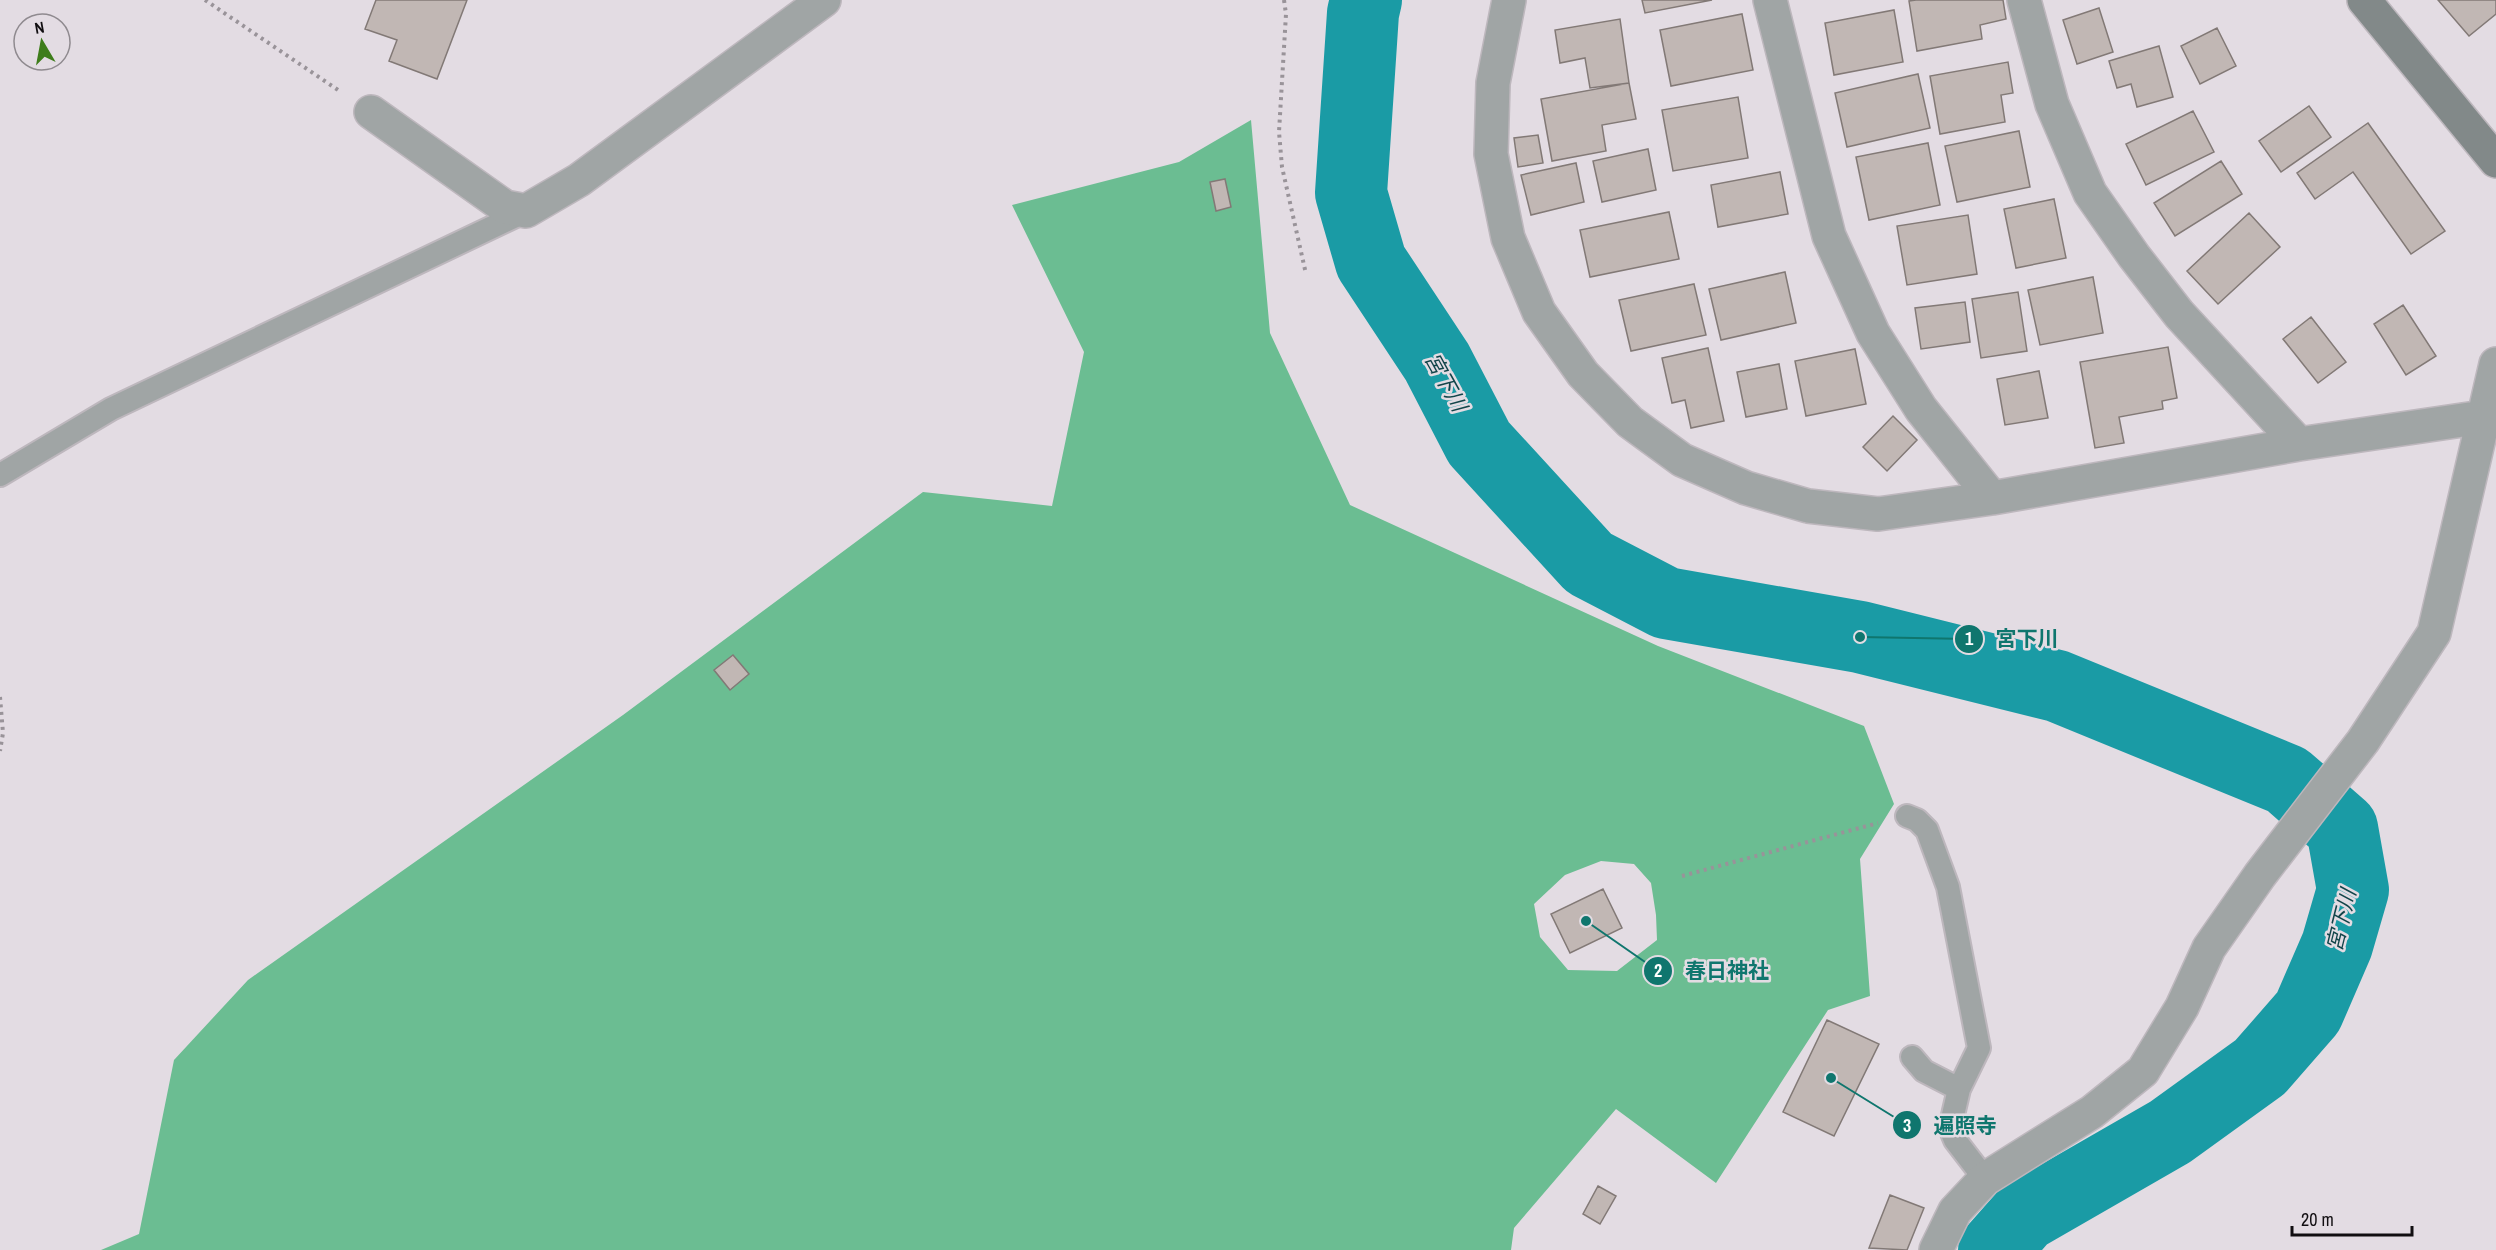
<svg xmlns="http://www.w3.org/2000/svg" width="2496" height="1250" viewBox="0 0 2496 1250" font-family="'Archivo Narrow','Noto Sans JP',sans-serif">
  <rect width="100%" height="100%" fill="#e3dce3"/>
  <!-- forest -->
  <path fill="#6bbd92" fill-rule="evenodd" d="M1251,120L1270,333L1350,505L1658,646L1864,726L1894,804L1860,859L1870,996L1828,1010L1716,1183L1616,1109L1514,1228L1511,1250H101L139,1234L174,1060L248,980L623,715L923,492L1052,506L1084,352L1012,205L1179,162ZM1601,861L1634,864L1651,883L1656,915L1657,940L1617,971L1568,970L1540,937L1534,904L1565,875Z"/>
  <g fill="none" stroke-linecap="round" stroke-linejoin="round">
    <!-- river -->
    <path stroke="#1a9ba5" stroke-width="72" d="M1366,0L1363,13L1351,193L1371,262L1437,362L1479,443L1589,563L1666,603L1860,637L2057,686L2287,780L2342,828L2353,890L2337,945L2308,1012L2260,1067L2170,1132L2024,1216L1994,1250"/>
  </g>
  <!-- building -->
  <path fill="#c1b7b4" stroke="#827976" stroke-width="1.5" d="M376,0H467L437,79L389,61L397,40L365,29Z
    M1642,0H1712L1645,13Z
    M1916,0H2003L2006,19L1980,25L1982,39L1917,51L1909,1Z
    M2438,0H2496V14L2469,36Z
    M2099,8L2113,52L2077,64L2063,20Z
    M1894,10L1903,62L1834,75L1825,23Z
    M1742,14L1753,70L1671,86L1660,30Z
    M1620,19L1629,83L1590,88L1585,58L1560,63L1555,30Z
    M2217,28L2236,66L2200,84L2181,46Z
    M2159,46L2173,97L2137,107L2131,84L2117,88L2109,61Z
    M2008,62L2013,93L2001,95L2005,122L1940,134L1930,76Z
    M1918,74L1930,128L1847,147L1835,93Z
    M1629,83L1636,119L1602,125L1606,151L1552,161L1541,99Z
    M1738,97L1748,158L1673,171L1662,110Z
    M2309,106L2331,137L2281,172L2259,141Z
    M2193,111L2214,152L2146,185L2126,144Z
    M2368,123L2445,231L2411,254L2353,172L2315,199L2297,173Z
    M2019,131L2030,187L1957,202L1945,146Z
    M1538,135L1543,163L1518,167L1514,138Z
    M1928,143L1940,205L1869,220L1856,157Z
    M1648,149L1656,190L1602,202L1593,161Z
    M2221,161L2242,194L2175,236L2154,203Z
    M1576,163L1584,202L1531,215L1521,175Z
    M1780,172L1788,214L1718,227L1711,185Z
    M1225,179L1231,207L1216,211L1210,182Z
    M2054,199L2066,258L2016,268L2004,209Z
    M1669,212L1679,259L1590,277L1580,230Z
    M2249,213L2280,247L2218,304L2187,271Z
    M1968,215L1977,274L1907,285L1897,226Z
    M1785,272L1796,323L1721,340L1709,289Z
    M2093,277L2103,333L2040,345L2028,290Z
    M1694,284L1706,335L1631,351L1619,300Z
    M2018,292L2027,351L1981,358L1972,299Z
    M1965,302L1970,342L1921,349L1915,308Z
    M2403,305L2436,356L2406,375L2374,324Z
    M2311,317L2346,362L2318,383L2283,339Z
    M2168,347L2177,398L2162,401L2163,409L2119,417L2124,443L2095,448L2080,362Z
    M1708,348L1724,421L1691,428L1685,400L1672,403L1662,358Z
    M1855,349L1866,404L1806,416L1795,361Z
    M1779,364L1787,409L1746,417L1737,372Z
    M2039,371L2048,418L2005,425L1997,379Z
    M1893,416L1917,440L1887,471L1863,447Z
    M733,655L749,674L730,690L714,670Z
    M1603,889L1622,928L1570,953L1551,914Z
    M1827,1020L1879,1044L1834,1136L1783,1112Z
    M1598,1186L1616,1196L1600,1224L1583,1214Z
    M1890,1195L1924,1208L1907,1250L1869,1248Z"/>
  <g fill="none" stroke-linecap="round" stroke-linejoin="round">
    <!-- lane casing -->
    <g stroke="#bdb7bd" stroke-width="26">
      <path id="lane" d="M0,475L111,409L526,211
        M1907,816L1917,820L1927,830L1948,887L1979,1048L1959,1089L1950,1128L1955,1140L1985,1179
        M1912,1057L1924,1071L1959,1089"/>
    </g>
    <!-- street casing -->
    <g stroke="#bdb7bd" stroke-width="36">
      <path id="street" d="M1509,0L1493,83L1491,154L1508,238L1539,312L1583,374L1630,422L1682,460L1746,488L1808,506L1878,514L1992,498L2299,444L2483,417
        M1770,0L1829,236L1873,333L1921,409L1992,498
        M2024,0L2052,104L2090,193L2134,256L2179,314L2299,444
        M371,112L505,207L526,211L579,180L824,0
        M1936,1250L1955,1211L1985,1179L2092,1112L2143,1071L2182,1007L2209,948L2260,875L2363,741L2434,633L2496,364"/>
    </g>
    <!-- secondary casing -->
    <g stroke="#bdb7bd" stroke-width="36">
      <path id="secondary" d="M2364,0L2496,161"/>
    </g>
    <!-- path -->
    <path stroke="#999399" stroke-width="4" stroke-dasharray="3 4.5" stroke-linecap="butt" d="M205,0L341,92
      M1284,0L1286,14L1279,132L1282,167L1306,274
      M0,697L3,733L0,751
      M1682,876L1878,823"/>
    <!-- lane -->
    <use href="#lane" stroke="#a0a5a5" stroke-width="22"/>
    <!-- street -->
    <use href="#street" stroke="#a0a5a5" stroke-width="33"/>
    <!-- secondary -->
    <use href="#secondary" stroke="#828989" stroke-width="33"/>
  </g>
  <g text-anchor="middle" dominant-baseline="central" stroke-width="5" stroke-linejoin="round" paint-order="stroke">
    <!-- water labels -->
    <g font-size="21" font-style="italic" fill="#12454a" stroke="#e3dce3">
      <text transform="translate(1446 382) rotate(61)">宮下川</text>
      <text transform="translate(2341 920) rotate(-76)">宮下川</text>
    </g>
  </g>
  <!-- callouts -->
  <path fill="none" stroke="#0f766e" stroke-width="2" d="M1860 637L1969 639M1586 921L1658 971M1831 1078L1907 1125"/>
  <g fill="#0f766e" stroke="#e3dce3" stroke-width="2">
    <circle cx="1860" cy="637" r="6"/>
    <circle cx="1586" cy="921" r="6"/>
    <circle cx="1831" cy="1078" r="6"/>
    <circle cx="1969" cy="639" r="15"/>
    <circle cx="1658" cy="971" r="15"/>
    <circle cx="1907" cy="1125" r="15"/>
  </g>
  <g font-size="18" text-anchor="middle" font-weight="bold" fill="#fff">
    <text x="1969" y="645">1</text>
    <text x="1658" y="977">2</text>
    <text x="1907" y="1132">3</text>
  </g>
  <g font-size="21" text-anchor="middle" font-weight="bold" fill="#0f766e" stroke="#e3dce3" stroke-width="5" stroke-linejoin="round" paint-order="stroke">
    <text x="2027" y="646">宮下川</text>
    <text x="1727" y="978">春日神社</text>
    <text x="1965" y="1133">遍照寺</text>
  </g>
  <!-- north arrow -->
  <g transform="translate(42 42) rotate(350)"><circle r="28" fill="#e3dce3" stroke="#8f8a8f" stroke-width="1.5"/>
  <path d="M0-4.5L10 22L0 15L-10 22Z" fill="#3e7d1b"/>
  <text y="-9" font-size="16" font-weight="bold" text-anchor="middle" fill="#110e11">N</text>
  </g>
  <!-- scale -->
  <path d="M2292 1226v9h120v-9" fill="none" stroke="#110e11" stroke-width="3"/>
  <text x="2301" y="1226" font-size="18" fill="#110e11" stroke="#e3dce3" stroke-width="4.5" paint-order="stroke">20 m</text>
</svg>
